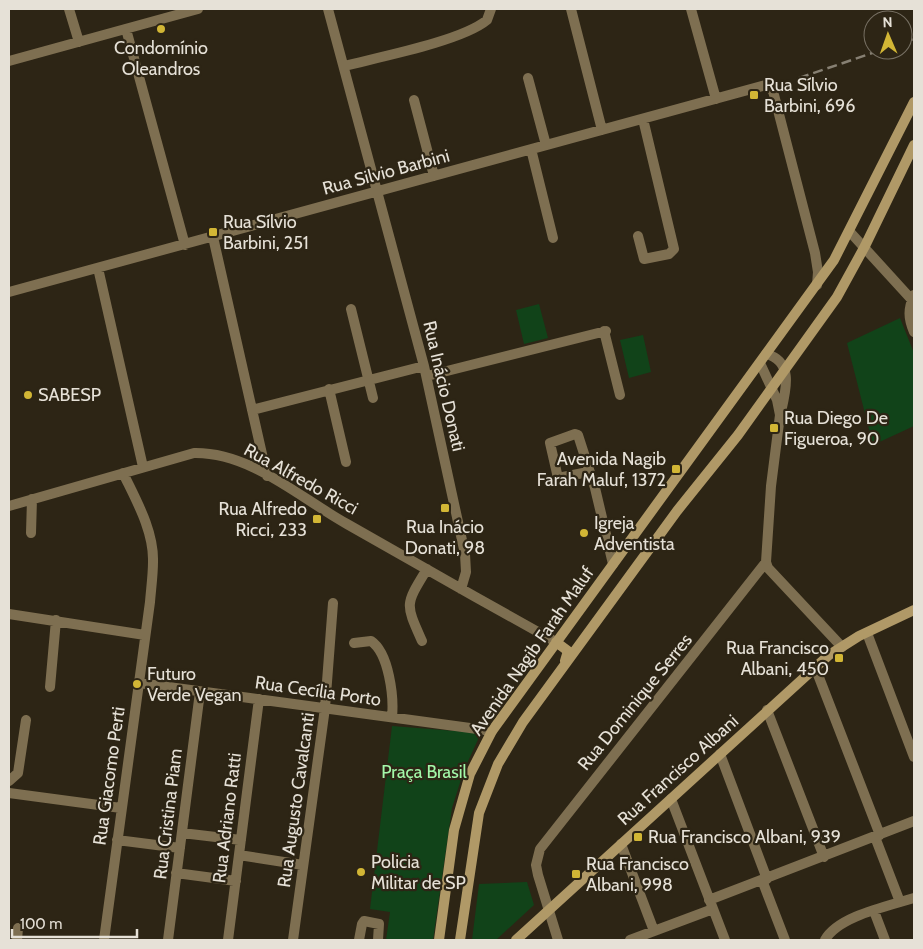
<svg xmlns="http://www.w3.org/2000/svg" width="923" height="949" viewBox="0 0 923 949" font-family="Cabin,sans-serif">
  <rect width="100%" height="100%" fill="#2d2515"/>
  <!-- green -->
  <path fill="#114319" d="M539,304L548,338L524,344L516,310Z
    M900,318L914,353V426L873,445L847,343Z
    M643,335L651,372L629,378L620,340Z
    M392,726L481,733L464,770L452,808L433,940H386L390,912L370,909Z
    M527,882L534,905L496,940H472L479,884Z"/>
  <g fill="none" stroke-linecap="round" stroke-linejoin="round">
    <!-- street -->
    <path stroke="#7e6f51" stroke-width="10" d="M69,9L79,42
      M328,9L424,366L465,554L466,572L461,589
      M571,9L602,130
      M691,9L716,99
      M126,29L185,245
      M9,61L198,9
      M344,66C379,57 462,41 487,20L491,9
      M528,78L546,145
      M414,100L434,176
      M531,149L553,238
      M850,232L912,300
      M638,236L644,259L669,254L674,249L643,119
      M213,237L267,476
      M98,268L143,467
      M9,292L766,85L773,91L815,253L818,272L817,285
      M914,295C908,309 908,318 914,332
      M351,309L373,398
      M604,331L620,395
      M766,354C794,361 786,390 781,412
      M760,363L777,400L780,415L771,486L766,562L768,568L842,647
      M427,376L606,331
      M329,389L346,462
      M252,410L424,366
      M588,472L558,478L550,443L575,434L578,435L595,488L613,564
      M9,506L194,453C251,452 300,498 347,524C417,564 486,603 556,642
      M31,533L32,499
      M9,614L145,635
      M867,633L914,757
      M422,641C405,603 405,605 427,569
      M354,643L371,641C389,653 394,697 392,717
      M815,667L880,835
      M139,683L492,731
      M50,687L56,620
      M767,710L824,857
      M720,754L767,879
      M9,781L18,773L26,720
      M9,793L121,808
      M671,799L725,940
      M182,833L241,840
      M875,837L900,902
      M117,840L180,848
      M621,844L654,931
      M239,855L303,865
      M176,873L236,881
      M762,880L785,940
      M709,900L914,821
      M874,911L885,940
      M17,940L18,928
      M104,940L150,602C151,589 153,575 153,562C154,531 136,500 123,473
      M168,940L200,692
      M228,940L259,699
      M293,940L325,708L333,603
      M359,940L362,924L364,921L379,924L378,940
      M558,940L538,875L536,865L540,849L766,562
      M630,940L713,909
      M825,940C838,916 889,906 914,898"/>
    <!-- secondary -->
    <path stroke="#b09967" stroke-width="10" d="M556,642L568,651L565,661
      M439,940L454,830L470,774L492,731L834,260L914,102
      M460,940L479,813L498,764L523,722L677,511L738,435L837,297L865,246L914,145
      M516,940L829,655L859,636L914,610"/>
    <!-- rail -->
    <path stroke="#878073" stroke-width="2.5" stroke-dasharray="10 5" stroke-linecap="butt" d="M903,42L914,39
      M799,78L881,50"/>
  </g>
  <!-- markers -->
  <g fill="#d2b635" stroke="#2d2515" stroke-width="2">
    <circle cx="161" cy="29" r="5"/>
    <rect x="749" y="90" width="10" height="10" rx="2.5"/>
    <rect x="208" y="227" width="10" height="10" rx="2.5"/>
    <circle cx="28" cy="395" r="5"/>
    <rect x="769" y="423" width="10" height="10" rx="2.5"/>
    <rect x="671" y="464" width="10" height="10" rx="2.5"/>
    <rect x="440" y="503" width="10" height="10" rx="2.5"/>
    <rect x="312" y="514" width="10" height="10" rx="2.5"/>
    <circle cx="584" cy="533" r="5"/>
    <rect x="834" y="653" width="10" height="10" rx="2.5"/>
    <circle cx="137" cy="684" r="5"/>
    <rect x="633" y="832" width="10" height="10" rx="2.5"/>
    <circle cx="361" cy="872" r="5"/>
    <rect x="571" y="869" width="10" height="10" rx="2.5"/>
  </g>
  <g text-anchor="middle" dominant-baseline="central" stroke-width="4.5" stroke-linejoin="round" paint-order="stroke">
    <!-- poi labels -->
    <g font-size="18" fill="#e6e1d7" stroke="#2d2515" text-anchor="start">
      <text x="161" y="48" text-anchor="middle">Condomínio<tspan x="161" dy="21">Oleandros</tspan></text>
      <text x="764" y="85">Rua Sílvio<tspan x="764" dy="21">Barbini, 696</tspan></text>
      <text x="223" y="222">Rua Sílvio<tspan x="223" dy="21">Barbini, 251</tspan></text>
      <text x="38" y="395">SABESP</text>
      <text x="784" y="418">Rua Diego De<tspan x="784" dy="21">Figueroa, 90</tspan></text>
      <text x="666" y="459" text-anchor="end">Avenida Nagib<tspan x="666" dy="21">Farah Maluf, 1372</tspan></text>
      <text x="307" y="509" text-anchor="end">Rua Alfredo<tspan x="307" dy="21">Ricci, 233</tspan></text>
      <text x="594" y="523">Igreja<tspan x="594" dy="21">Adventista</tspan></text>
      <text x="445" y="527" text-anchor="middle">Rua Inácio<tspan x="445" dy="21">Donati, 98</tspan></text>
      <text x="829" y="648" text-anchor="end">Rua Francisco<tspan x="829" dy="21">Albani, 450</tspan></text>
      <text x="147" y="674">Futuro<tspan x="147" dy="21">Verde Vegan</tspan></text>
      <text x="648" y="837">Rua Francisco Albani, 939</text>
      <text x="371" y="862">Policia<tspan x="371" dy="21">Militar de SP</tspan></text>
      <text x="586" y="864">Rua Francisco<tspan x="586" dy="21">Albani, 998</tspan></text>
    </g>
    <!-- street labels -->
    <g font-size="18" fill="#e6e1d7" stroke="#2d2515">
      <text transform="translate(386 172) rotate(-15)">Rua Silvio Barbini</text>
      <text transform="translate(444 386) rotate(77)">Rua Inácio Donati</text>
      <text transform="translate(301 479) rotate(29)">Rua Alfredo Ricci</text>
      <text transform="translate(532 651) rotate(-55)">Avenida Nagib Farah Maluf</text>
      <text transform="translate(318 691) rotate(8)">Rua Cecília Porto</text>
      <text transform="translate(635 702) rotate(-51)">Rua Dominique Serres</text>
      <text transform="translate(678 770) rotate(-42)">Rua Francisco Albani</text>
      <text transform="translate(109 776) rotate(-82)">Rua Giacomo Perti</text>
      <text transform="translate(296 800) rotate(-82)">Rua Augusto Cavalcanti</text>
      <text transform="translate(168 814) rotate(-83)">Rua Cristina Piam</text>
      <text transform="translate(227 818) rotate(-83)">Rua Adriano Ratti</text>
    </g>
    <!-- park labels -->
    <g font-size="18" fill="#a3f8a9" stroke="#2d2515">
      <text x="424" y="772">Praça Brasil</text>
    </g>
  </g>
  <!-- border -->
  <rect width="923" height="949" fill="none" stroke="#e6e1d7" stroke-width="20"/>
  <!-- north arrow -->
  <g transform="translate(888 35) rotate(358)"><circle r="24" fill="#2d2515" stroke="#777063"/>
  <path d="M0-4L9 19L0 12L-9 19Z" fill="#d2b635"/>
  <text y="-8" font-size="14" font-weight="bold" text-anchor="middle" fill="#e6e1d7">N</text>
  </g>
  <!-- scale -->
  <path d="M12 929v8h125v-8" fill="none" stroke="#e6e1d7" stroke-width="2.5"/>
  <text x="20" y="929" font-size="15" fill="#e6e1d7" stroke="#2d2515" stroke-width="4" paint-order="stroke">100 m</text>
</svg>
